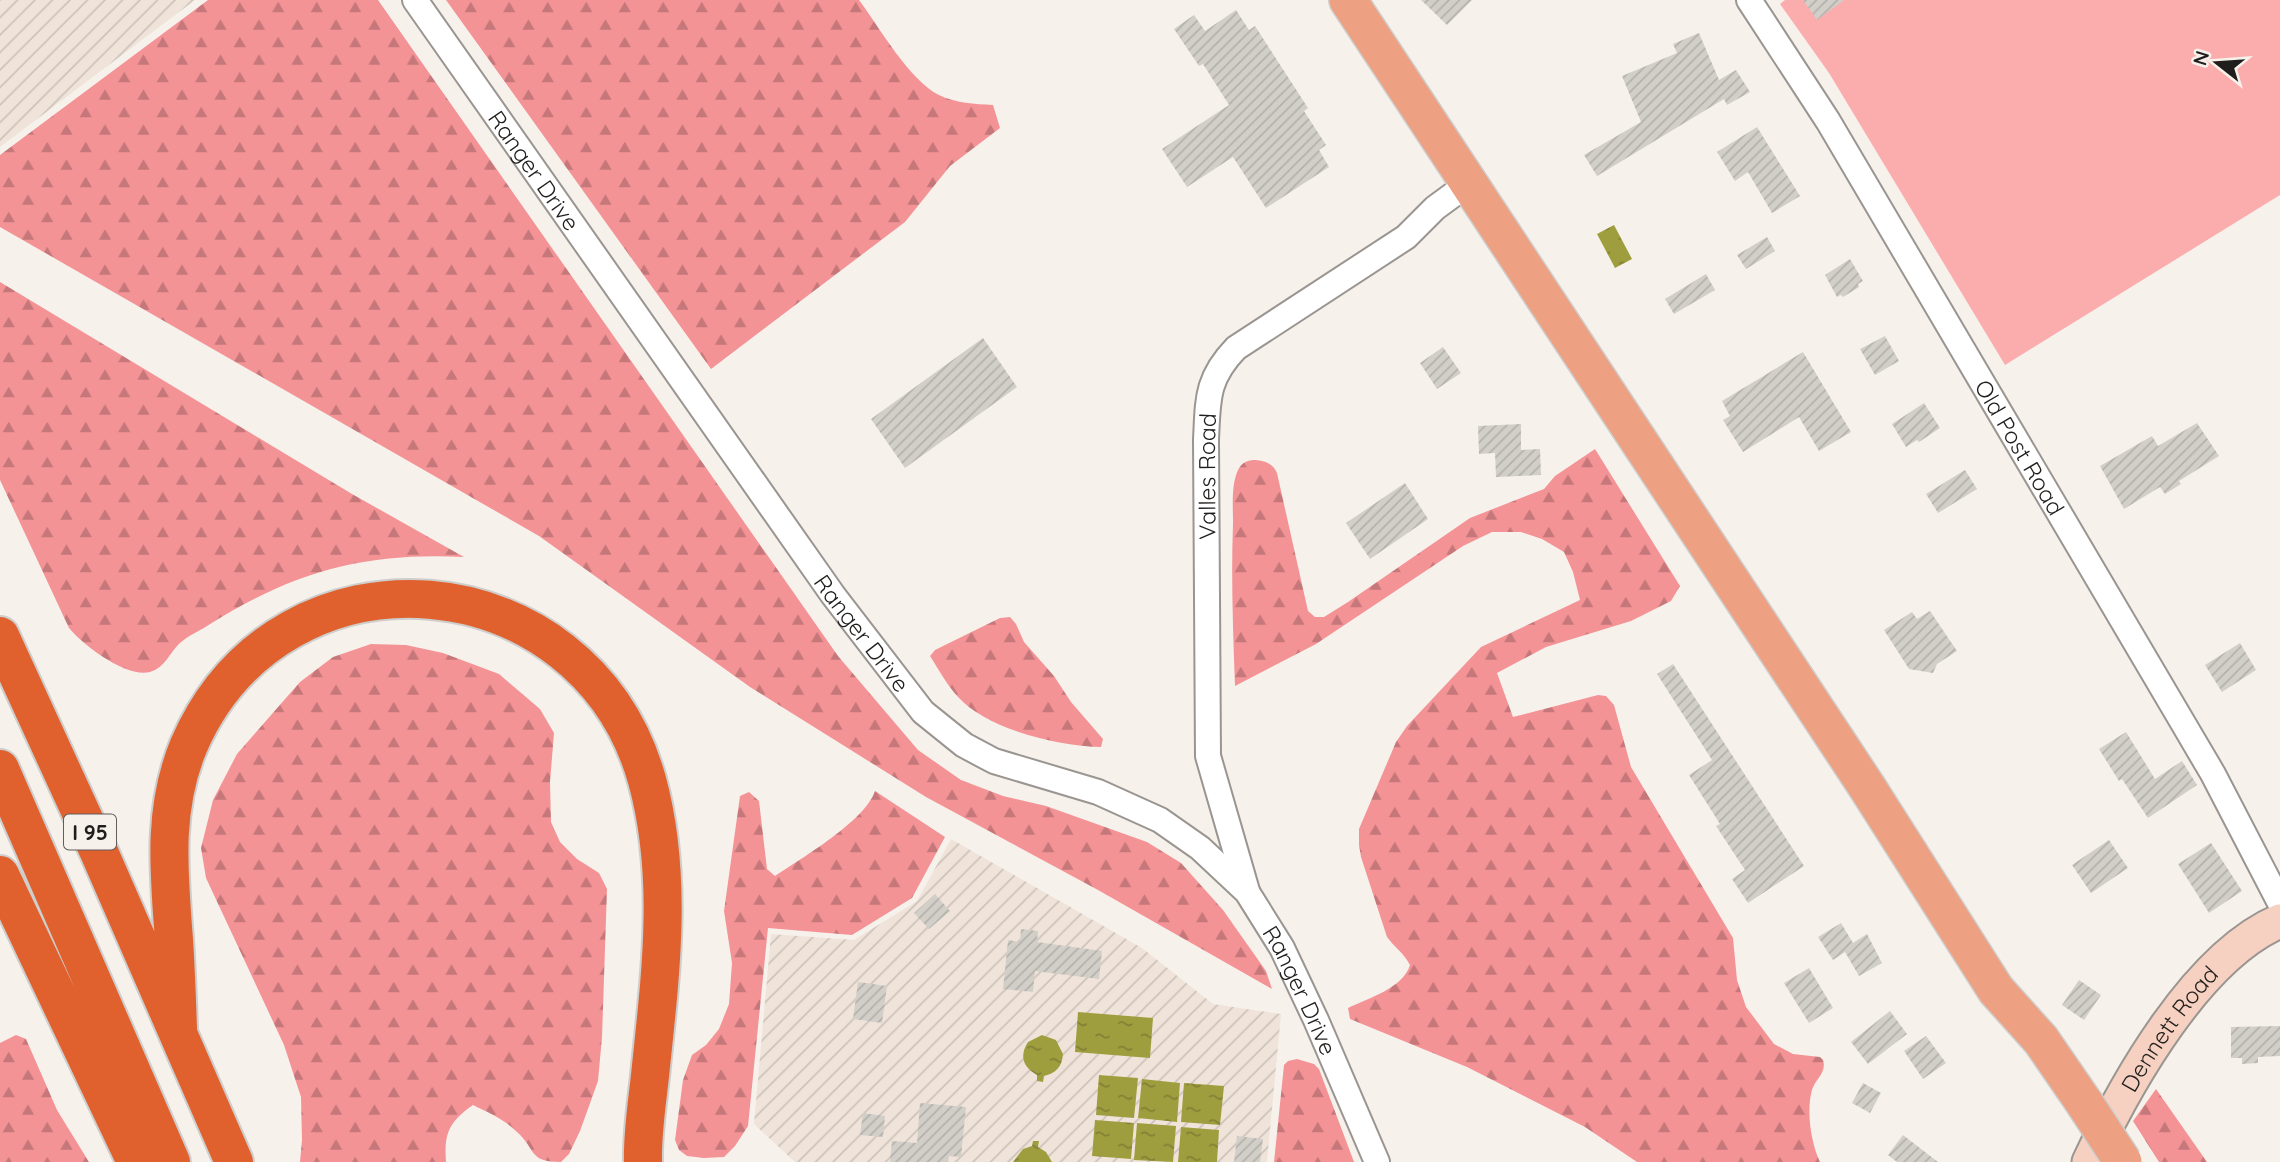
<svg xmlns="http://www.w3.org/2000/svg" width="2280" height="1162" viewBox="0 0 2280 1162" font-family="Quicksand,sans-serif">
  <defs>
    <pattern id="industrial-furrows" width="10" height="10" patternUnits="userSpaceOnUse" patternTransform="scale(1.75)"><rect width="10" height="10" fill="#f0e4da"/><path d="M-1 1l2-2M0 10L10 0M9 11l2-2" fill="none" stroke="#cec3ba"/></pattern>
    <pattern id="forest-firs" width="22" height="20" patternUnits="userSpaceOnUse" patternTransform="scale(1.75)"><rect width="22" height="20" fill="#f49396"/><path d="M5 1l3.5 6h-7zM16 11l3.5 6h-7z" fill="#c5777a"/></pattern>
    <pattern id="water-ripples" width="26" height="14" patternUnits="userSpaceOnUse" patternTransform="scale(1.75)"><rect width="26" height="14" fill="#9f9e3f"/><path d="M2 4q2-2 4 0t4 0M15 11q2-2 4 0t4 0" fill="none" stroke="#818034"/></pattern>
    <pattern id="building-hatch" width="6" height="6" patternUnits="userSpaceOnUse" patternTransform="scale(1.75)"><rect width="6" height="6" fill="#d2cfc9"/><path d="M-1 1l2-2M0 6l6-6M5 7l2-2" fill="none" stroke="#b4b1ac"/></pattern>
  </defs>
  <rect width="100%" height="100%" fill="#f7f1ec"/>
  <!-- industrial -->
  <path fill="url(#industrial-furrows)" d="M0,0H195L0,147Z
    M951,839L1142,948L1213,1004L1281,1014L1267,1162H795L754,1124L771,934L854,940L917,901Z"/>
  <!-- forest -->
  <path fill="url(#forest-firs)" d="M208,0H378L838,656L918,750L961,780L1003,796L1046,806L1147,842L1181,863L1223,910L1266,971L1272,989L1098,890L926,797L750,687L539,536L0,227V155Z
    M446,0H859C879,27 910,81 939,95C955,103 975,104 993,105L1000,128L950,166L905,222L711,369Z
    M0,282L352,494L464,557C364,552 292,572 207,626C199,631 188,636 180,643C170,652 165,668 150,672C126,678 83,645 69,628L0,480Z
    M1595,449L1680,586L1671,601L1631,621L1546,647L1497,673L1513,717L1598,695L1606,696L1614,705L1631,767L1733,938L1737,980L1746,1007L1774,1044L1793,1054L1820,1057L1823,1060C1827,1073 1816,1078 1812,1090C1806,1111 1811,1143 1820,1162H1637L1585,1127L1467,1067L1350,1019L1348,1008C1369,998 1403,988 1410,965C1403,952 1395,948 1387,937L1361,857L1359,845V829L1396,742L1407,726L1481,647L1580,600L1573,572L1564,552L1542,539L1521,532H1492L1463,546L1316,644L1235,686C1233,632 1231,578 1233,523C1233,507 1231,485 1238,470C1242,462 1248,460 1256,460C1266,461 1273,464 1277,473L1308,611L1315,617H1324L1348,602L1470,518L1544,489L1555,476Z
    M1010,617L1016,624L1024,642L1054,676L1071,702L1103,739L1101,747C1059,747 987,729 958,697C947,685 939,670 930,656L935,650L1000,618Z
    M371,644L406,645L443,653L499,674L540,709L554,733L550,782L551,822L560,842L577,859L599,873L607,889L602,1037L598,1081L580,1131L569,1154L561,1162C528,1162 537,1150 517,1132C504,1119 489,1113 473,1105C449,1122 444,1133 446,1162H300L302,1140L301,1097L284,1045L206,878L201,848L213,800L237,754L300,682L333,657Z
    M875,791L945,837L912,898L852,935L768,928L748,1126L735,1146L724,1157L704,1158L687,1156L679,1150L675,1140L683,1080L692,1055L706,1045L719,1029L729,1004L732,963L724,911L740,796L749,792L759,801L767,869L775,876C802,858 865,821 875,791Z
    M16,1035L26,1039L57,1110L89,1162H0V1043Z
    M1297,1059L1314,1064L1319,1069L1354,1162H1274L1284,1065L1288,1061Z
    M2156,1089L2207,1162H2159L2133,1121Z"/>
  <!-- pitch -->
  <path fill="#fbadae" d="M1785,0H2280V195L2005,365L1829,73L1780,4Z"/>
  <!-- water -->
  <path fill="url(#water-ripples)" d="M1614,225L1632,259L1615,268L1597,234Z
    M1078,1012L1153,1018L1150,1058L1075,1052Z
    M1042,1035L1056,1040L1063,1054C1062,1067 1056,1073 1044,1076L1043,1082L1037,1081V1075C1023,1067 1019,1056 1028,1042Z
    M1099,1075L1138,1078L1134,1118L1096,1115Z
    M1142,1079L1180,1083L1177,1122L1138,1118Z
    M1184,1083L1224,1086L1220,1125L1181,1122Z
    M1095,1120L1134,1123L1131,1159L1092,1156Z
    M1137,1123L1176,1126L1173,1162L1134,1160Z
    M1181,1127L1219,1130L1217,1162H1178Z
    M1033,1141H1039L1038,1147L1046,1152L1052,1162H1013L1023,1149L1032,1146Z"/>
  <!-- building -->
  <path fill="url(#building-hatch)" d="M1421,0H1472L1447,25Z
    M1803,0H1844L1817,20Z
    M1236,10L1249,30L1255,26L1308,108L1304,111L1326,145L1319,150L1329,167L1266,208L1233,157L1187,187L1162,149L1229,105L1203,64L1199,66L1174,29L1194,15L1205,31Z
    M1699,33L1719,80L1736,70L1750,92L1727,105L1724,99L1597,176L1584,155L1641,122L1622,76L1677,53L1673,44Z
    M1757,127L1800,196L1772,213L1748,172L1735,181L1717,152Z
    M1767,237L1775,251L1746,269L1737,255Z
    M1850,259L1863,281L1858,284L1859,287L1843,297L1841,295L1837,297L1825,275Z
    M1706,274L1715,290L1674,314L1665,299Z
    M1885,336L1899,361L1875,375L1860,349Z
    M983,338L1017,387L905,468L871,419Z
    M1443,347L1461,373L1437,389L1420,363Z
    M1803,352L1851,432L1819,451L1799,417L1743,452L1723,420L1730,416L1722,401Z
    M1924,403L1940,428L1919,442L1917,440L1906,447L1892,424Z
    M2197,423L2219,456L2179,481L2181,484L2165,494L2160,487L2124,509L2100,466L2152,436L2158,446Z
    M1521,424V450L1540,449L1541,475L1496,477L1495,453L1479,454L1478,426Z
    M1965,470L1977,489L1938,513L1926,494Z
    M1405,483L1428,519L1370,559L1346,523Z
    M1930,611L1957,651L1937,664L1933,673L1909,669L1884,630L1912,612L1917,619Z
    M2240,643L2256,670L2222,692L2205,665Z
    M1673,664L1804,866L1748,903L1732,879L1745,870L1716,826L1720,824L1689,775L1712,760L1657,674Z
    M2126,732L2155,779L2182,761L2197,785L2148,818L2122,779L2119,781L2099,749Z
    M2109,840L2128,868L2091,893L2072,865Z
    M2211,843L2242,891L2209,913L2178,864Z
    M935,894L950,911L929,929L914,913Z
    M1841,923L1853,943L1867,934L1882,963L1859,976L1845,952L1833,960L1818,937Z
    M1021,929L1038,931L1037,942L1102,951L1099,979L1035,971L1033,992L1003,989L1008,940L1020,942Z
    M1809,968L1833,1008L1809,1023L1784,983Z
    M2079,980L2101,995L2084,1020L2062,1005Z
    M858,982L887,986L882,1023L853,1019Z
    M1890,1011L1907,1034L1868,1064L1851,1042Z
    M2280,1026V1056L2258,1057V1063L2242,1064V1058H2231V1027Z
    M1926,1036L1946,1063L1923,1079L1904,1051Z
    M1863,1083L1881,1093L1870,1113L1852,1103Z
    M920,1103L966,1107L961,1157L949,1156L948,1162H890L892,1141L917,1143Z
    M863,1113L885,1116L883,1137L860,1135Z
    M1903,1135L1938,1162H1897L1888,1155Z
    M1237,1136L1263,1139L1260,1162H1234Z"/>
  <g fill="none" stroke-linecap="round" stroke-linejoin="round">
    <!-- street casing -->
    <g stroke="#9a9591" stroke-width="28">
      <g id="street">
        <path id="s1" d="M415,0L833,595L923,712L964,745L994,761L1098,792L1160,820L1200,848L1247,892L1282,948L1316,1020L1377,1162"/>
        <path id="s2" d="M1749,0L1828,121L2183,723L2213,774L2280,903"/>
        <path id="s3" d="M1247,891L1208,756L1206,440C1208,400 1206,379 1236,348L1406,237L1435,208L1469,183"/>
      </g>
    </g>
    <!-- secondary casing -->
    <g stroke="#9a9591" stroke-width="37">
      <g id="secondary">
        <path id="s4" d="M2089,1162C2126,1083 2197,956 2280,921"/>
      </g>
    </g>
    <!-- primary casing -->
    <g stroke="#cececd" stroke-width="40">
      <path id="primary" d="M1348,0L1867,787L1996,990L2041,1040L2085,1104"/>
    </g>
    <!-- highway casing -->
    <g stroke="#cececd" stroke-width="42">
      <path id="highway" d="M0,636L99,852L234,1162
        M0,769L171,1162
        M0,875L136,1162
        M178,1029C177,1000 176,970 174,940C169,873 162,809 189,745C282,532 585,559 647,780C673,875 661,971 651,1066C648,1098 642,1131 643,1162"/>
    </g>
    <!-- street -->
    <use href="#street" stroke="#fff" stroke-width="24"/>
    <!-- secondary -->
    <use href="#secondary" stroke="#f6d0c0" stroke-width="33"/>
    <!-- primary -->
    <use href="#primary" stroke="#eda082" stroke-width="37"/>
    <!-- highway -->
    <use href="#highway" stroke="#e1612e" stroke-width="38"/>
    <!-- primary-bridge casing -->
    <g stroke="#cececd" stroke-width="40" stroke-linecap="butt">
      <path id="primary-bridge" d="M2085,1104L2123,1162"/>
    </g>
    <!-- primary-bridge -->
    <use href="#primary-bridge" stroke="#eda082" stroke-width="37"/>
  </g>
  <g text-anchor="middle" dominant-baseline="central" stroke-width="6" stroke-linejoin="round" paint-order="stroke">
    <!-- shield labels -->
    <rect fill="#f7f1ec" stroke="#605d5a" stroke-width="2" x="64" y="814.5" width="52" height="35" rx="5"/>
    <g font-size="21" font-weight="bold" fill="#201e1c">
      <text x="90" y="832">I 95</text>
    </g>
    <!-- street labels -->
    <g font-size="23" fill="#201e1c" stroke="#f7f1ec">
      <text stroke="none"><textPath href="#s1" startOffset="208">Ranger Drive</textPath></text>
      <text stroke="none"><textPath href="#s2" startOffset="523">Old Post Road</textPath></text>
      <text stroke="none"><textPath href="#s3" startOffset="420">Valles Road</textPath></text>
      <text stroke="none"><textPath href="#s1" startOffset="775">Ranger Drive</textPath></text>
      <text stroke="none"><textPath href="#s1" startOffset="1363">Ranger Drive</textPath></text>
      <text stroke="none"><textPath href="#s4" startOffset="156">Dennett Road</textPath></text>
    </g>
  </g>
  <!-- north arrow -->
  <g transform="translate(2217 63) rotate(287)" stroke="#f7f1ec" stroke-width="5" paint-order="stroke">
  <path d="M0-5L12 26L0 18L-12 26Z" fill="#201e1c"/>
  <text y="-10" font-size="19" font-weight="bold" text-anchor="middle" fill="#201e1c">N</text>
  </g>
</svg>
